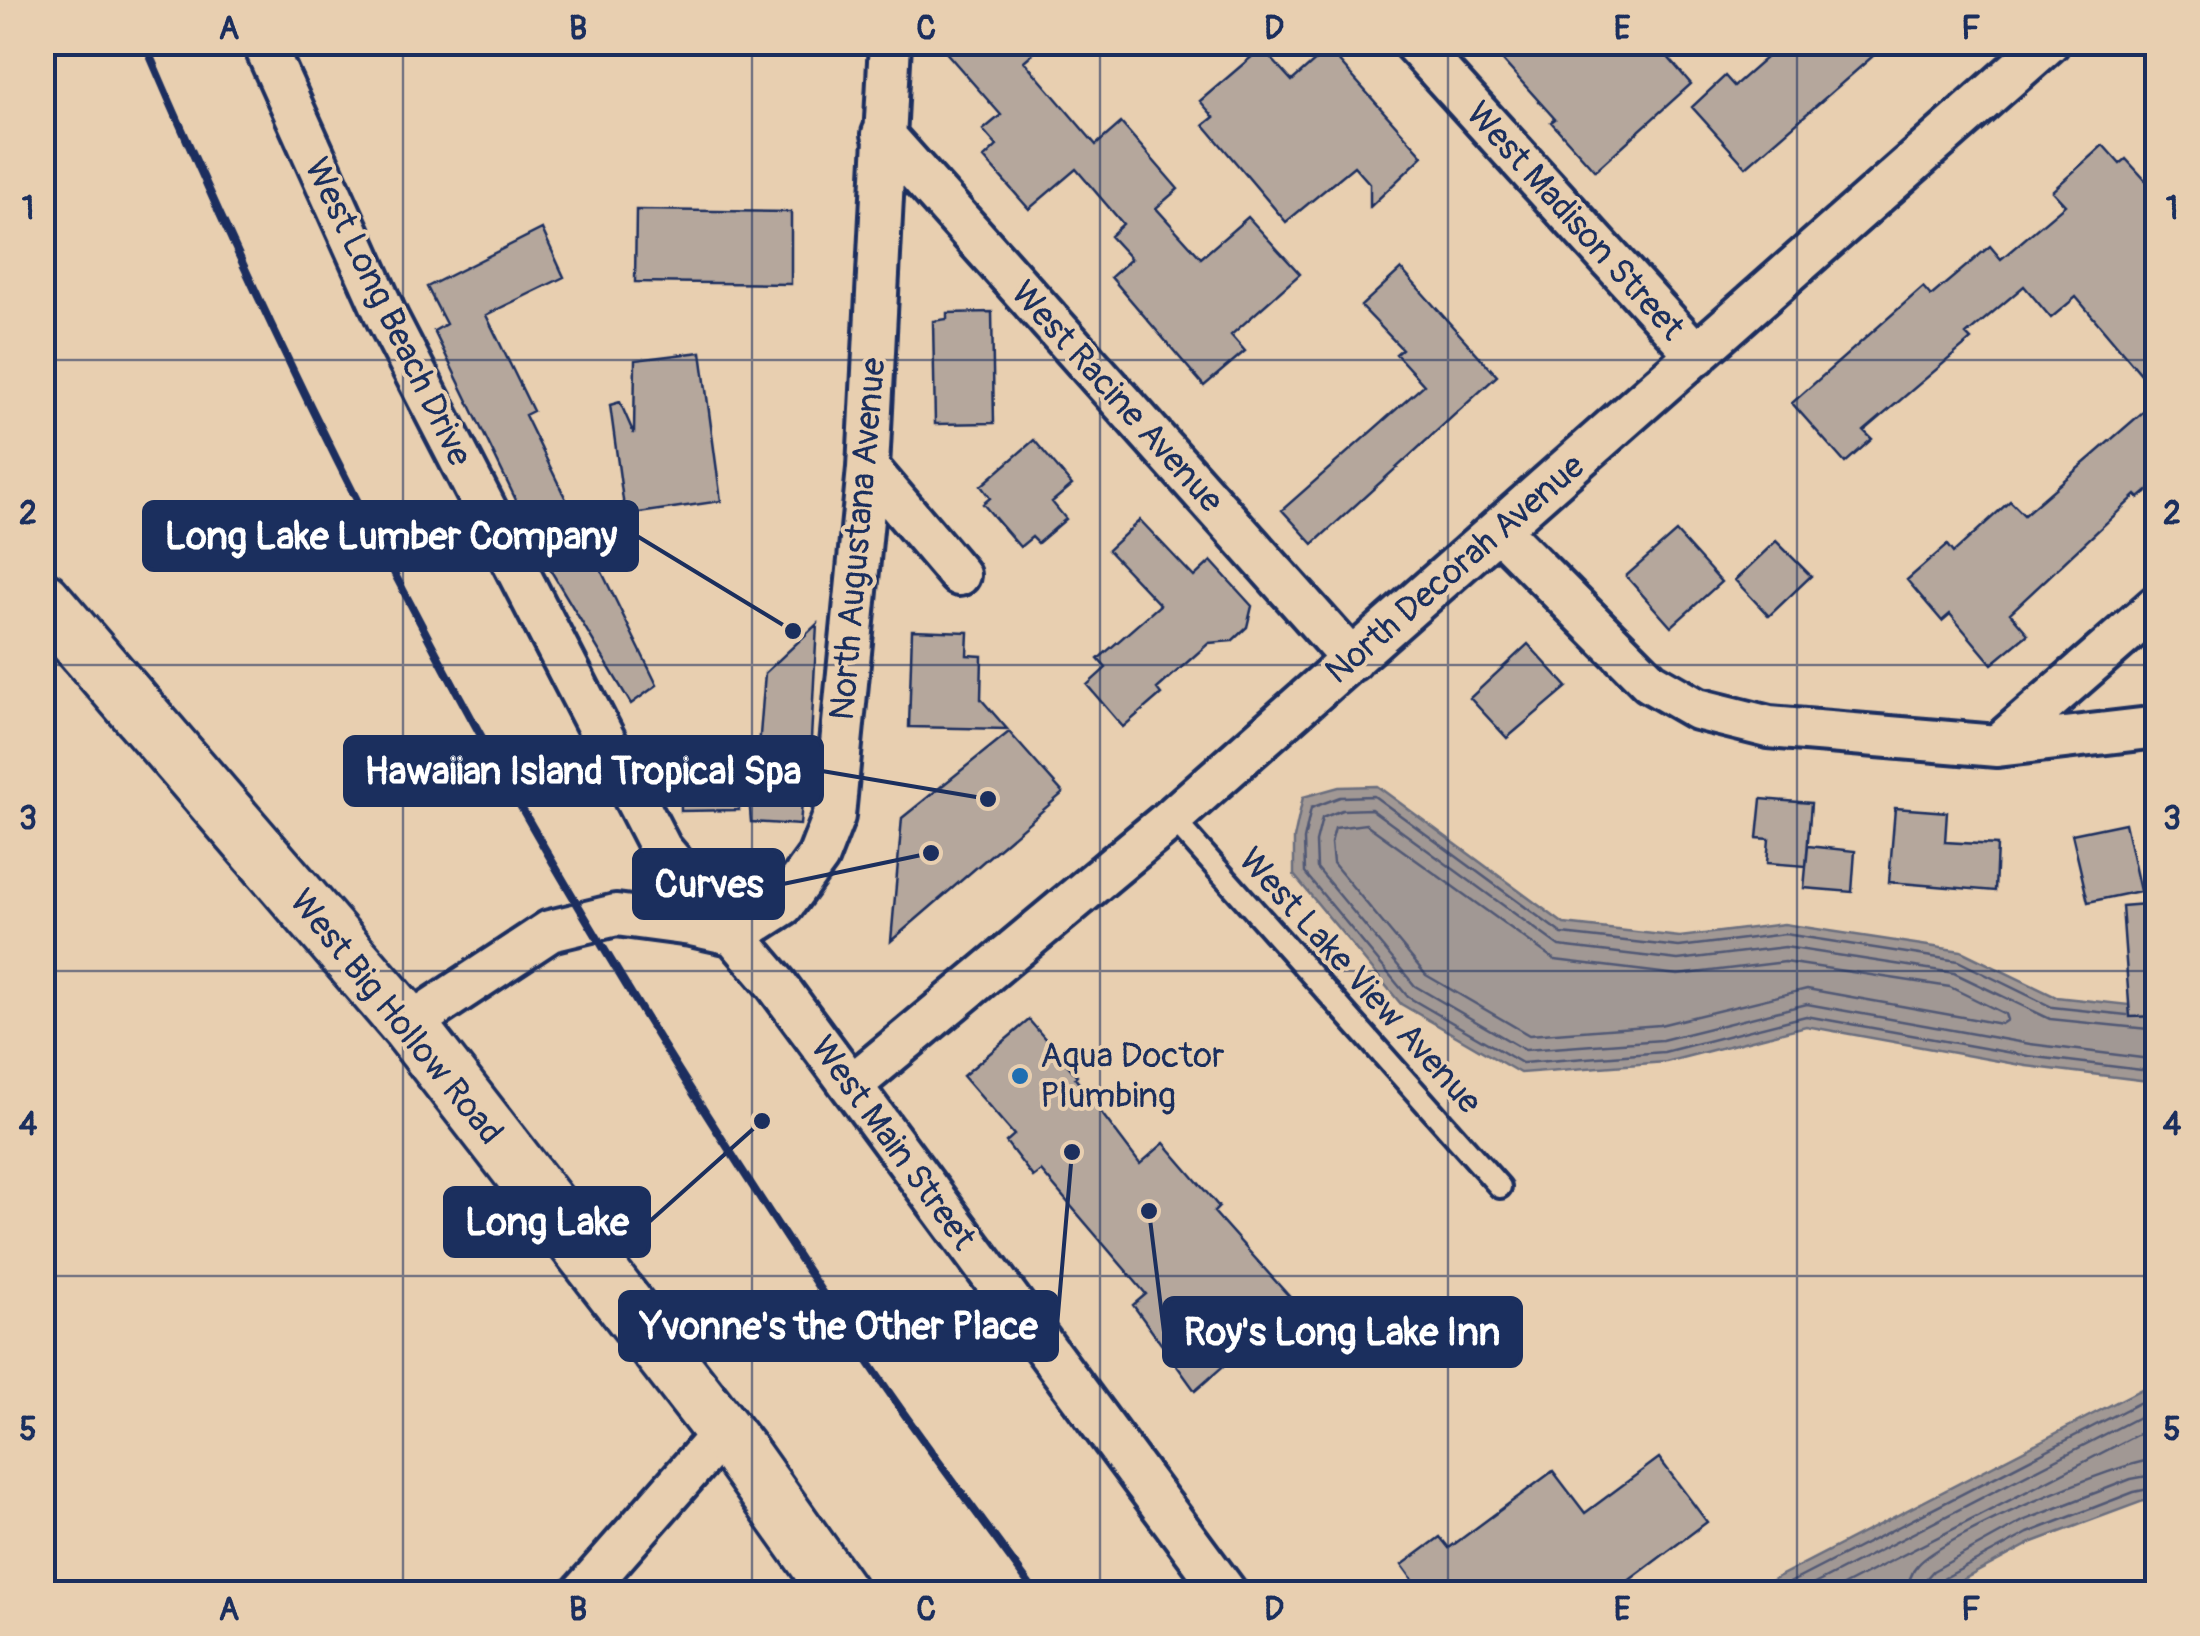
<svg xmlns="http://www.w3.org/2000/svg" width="2200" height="1636" viewBox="0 0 2200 1636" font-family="Pangolin,sans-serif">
  <rect width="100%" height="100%" fill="#e8cfb0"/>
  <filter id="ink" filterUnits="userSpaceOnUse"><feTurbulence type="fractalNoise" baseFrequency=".01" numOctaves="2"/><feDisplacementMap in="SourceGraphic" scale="20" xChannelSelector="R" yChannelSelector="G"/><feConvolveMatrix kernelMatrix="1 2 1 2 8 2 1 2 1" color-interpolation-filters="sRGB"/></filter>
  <g filter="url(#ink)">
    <!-- water -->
    <path fill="#a19894" stroke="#6b6e7e" stroke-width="2.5" d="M1377,786L1564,924L1680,937L1784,924L1961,951L2056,997L2157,1008V1082L2026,1066L1806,1026L1666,1062L1520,1073L1401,1004L1294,875V839L1303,797L1339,787Z
      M2157,1381V1496L2033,1542L1938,1593H1747Z"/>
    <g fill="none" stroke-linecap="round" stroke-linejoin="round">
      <!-- shore -->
      <path stroke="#515974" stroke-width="2.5" d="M1366,824L1555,960L1678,975L1785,962L1950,987L2005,1014L2007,1020L2001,1024L1807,989L1660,1025L1529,1035L1426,975L1333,863L1331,843L1335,828Z
        M2127,1015L2052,1007L1958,961L1785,934L1679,947L1562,934L1374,796L1340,797L1311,808L1304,840L1305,873L1408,997L1522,1063L1664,1052L1806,1016L2028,1056L2158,1072
        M2158,1030L2050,1019L1954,973L1785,947L1678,960L1559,946L1371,809L1342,810L1322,818L1316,842L1317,868L1415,986L1525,1050L1662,1040L1807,1004L2030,1044L2158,1060
        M1768,1594L2158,1393
        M1795,1594L2158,1407
        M1827,1594L2158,1424
        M1908,1594C1908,1583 1910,1573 1918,1565C1943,1536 2118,1461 2158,1459
        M1923,1594L1925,1580L1933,1571L2023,1521L2131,1479L2158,1474
        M1936,1594L1941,1580L2028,1533L2134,1492L2158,1487"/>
    </g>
    <!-- building -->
    <path fill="#b5a79c" stroke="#1b2f5e" stroke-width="2.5" d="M937,42H1046L1024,61L1096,145L1121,123L1178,189L1156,208L1201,258L1248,217L1300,274L1231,335L1245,351L1204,386L1111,277L1131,259L1110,236L1123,224L1076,169L1029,209L984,158L997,146L983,130L1001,115Z
      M1486,42H1655L1691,84L1595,171L1551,122L1555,119Z
      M1784,42H1889L1746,167L1692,107L1725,76L1734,86Z
      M1262,48L1292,81L1328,49L1423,156L1370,207V184L1354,166L1286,222L1204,125L1214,117L1200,101Z
      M2103,145L2120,164L2126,159L2158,194V394L2076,297L2051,318L2024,286L1966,335L1971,340L1864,431L1872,439L1845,463L1792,403L1923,287L1931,296L1990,246L2001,259L2065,205L2052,191Z
      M636,210L791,212V284L635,282Z
      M542,229L564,277L486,315L533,411L525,415L577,522L530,529L434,331L446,324L427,287Z
      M1401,269L1497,376L1313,544L1282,510L1424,385L1396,354L1402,349L1361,306Z
      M992,312L994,423L935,424L933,321L947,319V313Z
      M701,352L721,501L625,515L610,405L620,402L634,434L635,360Z
      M2158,399V482L2139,498L2136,495L2010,613L2028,634L1992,664L1950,614L1942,621L1907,580L1947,545L1953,553L2010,501L2024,515Z
      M1034,440L1072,485L1052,502L1066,519L1038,543L1032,537L1020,547L983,504L990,498L981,486Z
      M1140,520L1194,577L1211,561L1252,606L1247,627L1232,641L1209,643L1157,689L1161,694L1123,727L1087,685L1106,668L1098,659L1160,605L1108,550Z
      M1676,532L1721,582L1671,627L1626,576Z
      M1776,541L1811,576L1769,616L1735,580Z
      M545,561L597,562L657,685L631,704Z
      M817,624L811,739L807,744L800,825L751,822L748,785H756L765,673Z
      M912,630L968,632L967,655L982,656L981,699L1007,729L909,727Z
      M1528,644L1567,687L1507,738L1470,698Z
      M1009,732L1063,793L891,941L902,818Z
      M731,740L739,810L681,811L680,754L691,744Z
      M1761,799L1811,803L1806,866L1767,863L1769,839L1757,838Z
      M1895,808L1947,812L1945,842L1997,845L1995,891L1889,882Z
      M2125,823L2140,891L2088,902L2072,834Z
      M1808,846L1855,851L1852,892L1804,888Z
      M2158,903V1016L2130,1017L2122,906Z
      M1029,1020L1077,1076L1075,1078L1140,1164L1164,1143L1219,1207L1214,1212L1295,1303L1195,1391L1133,1305L1146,1294L1041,1171L1033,1177L1006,1142L1014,1135L963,1076Z
      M1659,1458L1707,1522L1611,1594H1423L1402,1565L1440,1537L1449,1548L1553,1471L1585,1513Z"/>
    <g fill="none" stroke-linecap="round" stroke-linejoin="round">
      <!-- lane casing -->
      <g stroke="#1b2f5e" stroke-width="28">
        <path id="lane" d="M1172,818L1500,1187"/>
      </g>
      <!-- street casing -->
      <g stroke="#1b2f5e" stroke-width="48">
        <path id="street" d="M263,42L387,318L661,849L776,984L1227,1594
          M1413,42L1697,355
          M883,134L1352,660
          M868,468L959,575
          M1500,531L1650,682L1697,709L1769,727L1997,746L2158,727
          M1997,746L2158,605
          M408,1025L550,931L616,915L691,925L736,935L783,905L818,857L834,816L868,468L890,42
          M852,1085L1172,818L2049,42
          M581,1594L723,1432"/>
      </g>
      <!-- secondary casing -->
      <g stroke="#1b2f5e" stroke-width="62">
        <path id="secondary" d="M42,599L408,1025L740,1453L840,1594"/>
      </g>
      <!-- lane -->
      <use href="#lane" stroke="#e8cfb0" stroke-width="20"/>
      <!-- street -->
      <use href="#street" stroke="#e8cfb0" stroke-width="40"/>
      <!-- secondary -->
      <use href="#secondary" stroke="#e8cfb0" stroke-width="55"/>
      <!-- rail -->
      <path stroke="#1b2f5e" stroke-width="8" d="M144,42C234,252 332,458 440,660C568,901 715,1133 867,1360C920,1440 980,1516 1036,1594"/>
    </g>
  </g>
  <!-- grid -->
  <path fill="none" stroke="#1b2f5e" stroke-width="2.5" stroke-opacity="0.55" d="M403,42V1594M752,42V1594M1100,42V1594M1448,42V1594M1797,42V1594M42,360H2158M42,665H2158M42,971H2158M42,1276H2158"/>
  <!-- markers -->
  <circle fill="#1f6fb2" stroke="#e8cfb0" stroke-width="4" cx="1020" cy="1076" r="10"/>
  <g text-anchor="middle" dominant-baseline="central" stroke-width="8" stroke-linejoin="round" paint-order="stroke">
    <!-- street labels -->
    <g font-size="35" fill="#1b2f5e" stroke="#e8cfb0">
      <text transform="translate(1575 221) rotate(48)">West Madison Street</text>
      <text transform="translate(388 312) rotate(64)">West Long Beach Drive</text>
      <text transform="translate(1117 397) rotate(48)">West Racine Avenue</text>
      <text transform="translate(858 539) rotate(-85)">North Augustana Avenue</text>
      <text transform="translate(1455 569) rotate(-41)">North Decorah Avenue</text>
      <text transform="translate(1360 981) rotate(48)">West Lake View Avenue</text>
      <text transform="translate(396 1017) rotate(51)">West Big Hollow Road</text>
      <text transform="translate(893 1143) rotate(54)">West Main Street</text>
    </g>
    <!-- poi labels -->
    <g font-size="35" fill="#1b2f5e" stroke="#e8cfb0" text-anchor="start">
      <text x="1040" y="1056">Aqua Doctor<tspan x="1040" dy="40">Plumbing</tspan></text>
    </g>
  </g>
  <!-- callouts -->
  <path fill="none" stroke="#1b2f5e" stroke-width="4" d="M793 631L637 536M988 799L822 771M931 853L783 884M762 1121L649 1222M1072 1152L1057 1326M1149 1211L1164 1332"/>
  <g fill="#1b2f5e" stroke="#e8cfb0" stroke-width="4">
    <circle cx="793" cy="631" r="10"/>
    <circle cx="988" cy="799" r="10"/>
    <circle cx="931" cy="853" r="10"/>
    <circle cx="762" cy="1121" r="10"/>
    <circle cx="1072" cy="1152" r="10"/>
    <circle cx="1149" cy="1211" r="10"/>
  </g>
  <g fill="#1b2f5e" stroke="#1b2f5e" stroke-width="4">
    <rect x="144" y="502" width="493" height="68" rx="10"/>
    <rect x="345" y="737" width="477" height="68" rx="10"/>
    <rect x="634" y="850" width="149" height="68" rx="10"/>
    <rect x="445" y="1188" width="204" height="68" rx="10"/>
    <rect x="620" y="1292" width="437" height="68" rx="10"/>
    <rect x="1164" y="1298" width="357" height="68" rx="10"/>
  </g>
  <g font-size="38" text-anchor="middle" font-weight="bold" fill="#fff">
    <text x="391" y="549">Long Lake Lumber Company</text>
    <text x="583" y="784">Hawaiian Island Tropical Spa</text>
    <text x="709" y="897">Curves</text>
    <text x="547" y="1235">Long Lake</text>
    <text x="839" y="1339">Yvonne's the Other Place</text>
    <text x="1342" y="1345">Roy's Long Lake Inn</text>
  </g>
  <!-- margin -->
  <rect width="2200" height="1636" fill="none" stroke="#e8cfb0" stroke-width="110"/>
  <rect x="55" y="55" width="2090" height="1526" fill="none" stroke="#1b2f5e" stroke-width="4"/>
  <g font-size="32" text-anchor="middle" font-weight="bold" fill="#1b2f5e">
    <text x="229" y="39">A</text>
    <text x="578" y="39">B</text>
    <text x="926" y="39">C</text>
    <text x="1274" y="39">D</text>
    <text x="1622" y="39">E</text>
    <text x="1971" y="39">F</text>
    <text x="28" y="219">1</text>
    <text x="2172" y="219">1</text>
    <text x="28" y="524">2</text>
    <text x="2172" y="524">2</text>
    <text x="28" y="829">3</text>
    <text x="2172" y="829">3</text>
    <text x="28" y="1135">4</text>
    <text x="2172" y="1135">4</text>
    <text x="28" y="1440">5</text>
    <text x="2172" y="1440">5</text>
    <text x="229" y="1620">A</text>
    <text x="578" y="1620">B</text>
    <text x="926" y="1620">C</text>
    <text x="1274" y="1620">D</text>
    <text x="1622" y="1620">E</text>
    <text x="1971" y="1620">F</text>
  </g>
</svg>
